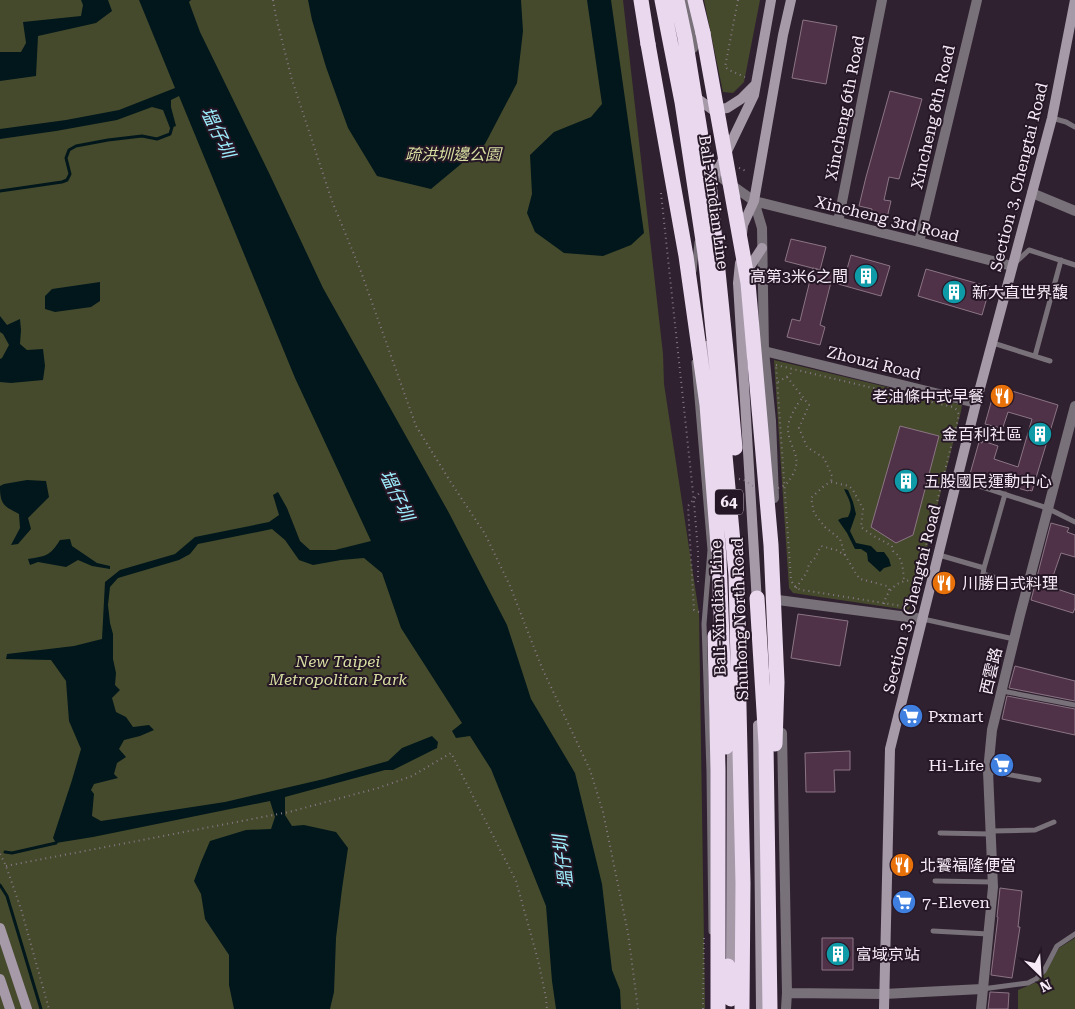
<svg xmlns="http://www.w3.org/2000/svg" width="1075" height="1009" viewBox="0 0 1075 1009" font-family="'Roboto Serif','Noto Sans TC',serif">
  <rect width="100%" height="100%" fill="#302130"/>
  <!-- green -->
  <path fill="#464a2c" d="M0,0H623L663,354L664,384L699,613L705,1009H0Z
    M704,0H760L744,82L733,93L723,92Z
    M774,360L962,405L961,411L914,599L911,606L908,610L793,593L789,588Z
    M1075,938V1009H1018V990L1037,982L1046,972L1059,948Z"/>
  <!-- water -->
  <path fill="#01171b" d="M81,0H108L112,11L96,23L38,36L36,76L0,81V52H21L26,43L23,22L81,16L83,5Z
    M139,0H191L189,2L200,32L270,175L323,288L449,513L507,625L531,699L575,773L602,884L612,970L620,990L621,1009H556L552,981L546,906L491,769L470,736L456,738L452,731L462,723L401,628L382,573L364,558L341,560L313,565L299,560L285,540L272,529L198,544L190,554L179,560L118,578L110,587L108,605L110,623L113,634V659L116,673L115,685L120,690L112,698L116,712L126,717L133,727L149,725L154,730L140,736L124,740L119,749L126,757L117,763L114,774L118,778L94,784L91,790L94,794L92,816L101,821L225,802L324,779L388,761L402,748L432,736L438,742L437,748L393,770H385L285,797V815L292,826L304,825L336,832L348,848L342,889L336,938L334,992L330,1009H234L229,985V955L205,919L201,894L194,881L201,862L210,841L246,830L271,829L275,817L270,801L93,837L56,843L53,838L72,780L81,749L69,721L66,681L51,660L6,659L7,654L74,646L102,639L105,582L120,570L175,554L195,537L269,522L279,515L273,495L278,492L287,508L300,541L310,550H335L371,541L295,378L179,96L171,100V107L176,126L170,128L163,110L152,107L117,120L56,131L0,139V129L66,120L119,110L175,88Z
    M308,0H521L523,31L517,83L485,144L431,189L377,176L348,128L326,67L312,20Z
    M587,0H611L644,233L631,245L603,256L564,253L535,232L527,213L532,194L530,155L554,132L591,117L602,104Z
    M100,282V301L91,307L55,312L45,309V296L52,289Z
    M0,316L7,325L20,319L21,330L20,344L27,350L43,349L45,366L43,380L11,383L0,382V359L2,358L9,345L3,334L0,332Z
    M27,480L46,481L49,497L28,518L31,529L18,544L11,545L20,528L19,514C4,506 0,505 0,486L4,484Z
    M844,489L848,490L853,502L856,514L850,531L856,543L871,546L877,552H884L889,559L891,566L884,568L880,572L868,561L867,553L861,549H855L847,533L838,520L842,518L848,517C854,506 849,500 844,489Z
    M70,539L72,546L97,563L110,566V569L92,566L78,560L66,567L38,562L30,565L28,559C46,556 50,556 60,540Z"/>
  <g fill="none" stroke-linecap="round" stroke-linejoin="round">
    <!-- stream -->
    <path stroke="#01171b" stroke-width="3" d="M0,191L62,182L67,180L70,174L66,158L69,150L76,146L108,140L142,136L157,139L170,134L172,127
      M5,852L12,853L56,843
      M0,885L7,896L41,1009"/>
  </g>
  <!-- building -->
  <path fill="#4f3247" stroke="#8b7584" d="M803,20L837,26L826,84L792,78Z
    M890,91L922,99L899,179L889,177L884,200L891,201L887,218L871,214L872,209L859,206L866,177Z
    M791,239L826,247L820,270L785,261Z
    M851,255L890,266L881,296L831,282L820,325L825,327L820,345L787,337L792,319L800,321L813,268L845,276Z
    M926,269L990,287L982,315L918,296Z
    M997,391L1010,395L1012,391L1058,405L1032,491L1029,490L1028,491L970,474L979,442L982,443L983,441L998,446L994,459L1018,467L1032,419L1008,412L1003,427L1001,426V428L985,424L994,392L997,393Z
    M900,426L939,436L913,535L896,543L871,527Z
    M1051,523L1069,528L1067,532L1075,535V557L1061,553L1051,582L1055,584L1054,588L1075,595V608L1073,613L1031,600Z
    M798,614L848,621L840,666L791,658Z
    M1015,666L1075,681V701L1009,688Z
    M1007,696L1075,709V735L1002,719Z
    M850,751V770H834L835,792H806L805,753Z
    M1000,888L1022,891L1018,927H1020L1012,978L991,975L998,917H997Z
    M822,938H853V970H822Z
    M990,992L1009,993L1008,1009H988Z"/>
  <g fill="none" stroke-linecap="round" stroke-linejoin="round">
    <!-- path -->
    <path stroke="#877987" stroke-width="2" stroke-dasharray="1 4" stroke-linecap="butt" d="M273,0L276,17L292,80L332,201L360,269L416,426L450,481L485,534L510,586L542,668L590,770L603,812L628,933L638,1009
      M738,0L725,67L729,70L745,77
      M739,168L748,172
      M661,193L694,502L698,552V586
      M776,365L953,407L957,410L959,415L912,601L909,605L902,606L809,591C799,590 795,589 791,580Z
      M787,377L809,405L799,428L807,447L824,458L832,476L831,482
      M778,382L790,375L792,370
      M845,555L840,539L825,527L814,513L811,498L825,485L831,482L849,486L853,490L863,509L861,527L872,535L892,546L893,551C903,557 903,570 904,581
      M796,588L807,572L809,564L815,558L821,546L836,550L845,555L855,572L860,579L887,586L890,591
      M884,604C886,590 902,576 916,582
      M0,854L6,866L21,909L49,1009
      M6,866L289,812L378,788L412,776L451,753L516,881L538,960L546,998L547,1009
      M703,1009L704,936"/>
    <!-- lane -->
    <path stroke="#787179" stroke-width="5" d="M1052,118L1066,122L1075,127
      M1015,263L1029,250L1075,265
      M694,271L697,242
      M993,343L1050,361
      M1035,356L1061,260
      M694,362L710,550L704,624L709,771L711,932
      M958,479L1047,508L1075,522
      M939,555L984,568L983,574L1027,587
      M984,568L1005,494
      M923,619L1014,639
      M1002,691L1075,705
      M989,771L1039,780
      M991,831L1035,830L1054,822
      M940,833L990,834
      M935,881L993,882
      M933,931L988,934
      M982,989L1028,983L1036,979L1044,971L1057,946L1075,934"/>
    <!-- street -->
    <path stroke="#787179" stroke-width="10" d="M688,0L693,48
      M711,168L716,174L754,201L762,228L764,351L771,421L774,498
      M1032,193L1075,211
      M754,201L919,242L1012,266
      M838,222L882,0
      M919,242L977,0
      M764,351L976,403
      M778,600L923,619
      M782,733L787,993L786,1009
      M787,993L884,994L982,989
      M981,1009L993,887L988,771L992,730L1020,615L1075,406"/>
    <!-- secondary -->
    <path stroke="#a69aa9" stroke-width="10" d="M698,99L713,110L727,108L741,99L755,85
      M711,189L716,174L754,95L771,0
      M742,234L743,225L754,201L783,35L791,0
      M740,263L738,283L757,603
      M745,274L762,248
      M707,346L710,379
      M758,725L761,1009
      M0,928L27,1009
      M731,973L732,738
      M0,979L10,1009
      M884,1009L890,749L976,403L1052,118L1075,0"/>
    <!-- highway -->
    <path stroke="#ead8ef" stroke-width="15" d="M641,0L648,44
      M695,0L703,33
      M757,598L766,744L770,1009
      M715,636L718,770V1009
      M728,966L731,999"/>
    <!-- path-bridge -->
    <path stroke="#877987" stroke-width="2" stroke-dasharray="1 4" stroke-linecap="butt" d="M739,479L744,480L753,486
      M778,488C786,485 787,484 792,476C804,456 788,448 788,428C788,419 797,404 803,397
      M699,612L694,610L688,506L701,491"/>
    <!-- highway-bridge -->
    <path stroke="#ead8ef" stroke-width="15" d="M662,0L682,102L705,254L717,368L736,575L743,883L742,1009
      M677,0L685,38L710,192L728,370L735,448
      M703,33L748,283L771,545L777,682L775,744
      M648,44L686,256L707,405L719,558L726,747"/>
  </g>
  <!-- icons -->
  <defs>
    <g id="building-disc" transform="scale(1.25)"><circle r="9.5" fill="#0f9aa8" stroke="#261726"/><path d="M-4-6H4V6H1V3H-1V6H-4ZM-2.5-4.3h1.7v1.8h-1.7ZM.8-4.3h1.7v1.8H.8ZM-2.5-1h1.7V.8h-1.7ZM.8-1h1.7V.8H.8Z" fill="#fff"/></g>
    <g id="restaurant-disc" transform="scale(1.25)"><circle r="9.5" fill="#e8710a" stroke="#261726"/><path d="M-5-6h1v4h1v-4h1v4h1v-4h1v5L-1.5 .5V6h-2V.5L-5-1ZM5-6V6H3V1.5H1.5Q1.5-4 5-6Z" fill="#fff"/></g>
    <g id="supermarket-disc" transform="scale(1.25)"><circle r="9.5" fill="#3f7fe0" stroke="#261726"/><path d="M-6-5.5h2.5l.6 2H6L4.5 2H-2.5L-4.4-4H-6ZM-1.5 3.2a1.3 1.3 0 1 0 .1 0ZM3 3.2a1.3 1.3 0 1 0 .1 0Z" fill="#fff"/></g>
  </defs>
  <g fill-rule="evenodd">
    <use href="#building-disc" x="866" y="276"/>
    <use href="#building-disc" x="954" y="292"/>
    <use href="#restaurant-disc" x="1002" y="396"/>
    <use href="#building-disc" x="1040" y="434"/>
    <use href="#building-disc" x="906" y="481"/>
    <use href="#restaurant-disc" x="944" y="583"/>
    <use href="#supermarket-disc" x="911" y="716"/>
    <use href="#supermarket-disc" x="1002" y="765"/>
    <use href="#restaurant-disc" x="902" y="865"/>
    <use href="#supermarket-disc" x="904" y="902"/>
    <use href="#building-disc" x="838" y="954"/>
  </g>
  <g text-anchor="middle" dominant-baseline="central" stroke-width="4" stroke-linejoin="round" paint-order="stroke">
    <!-- shield labels -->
    <rect fill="#261726" stroke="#b8abb8" stroke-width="1" x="715" y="489.5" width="28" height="25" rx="4"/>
    <g font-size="15" font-weight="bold" fill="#f6ebf6">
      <text x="729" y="502">64</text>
    </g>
    <!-- street labels -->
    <g font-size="16" fill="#f6ebf6" stroke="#261726">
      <text transform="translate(845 108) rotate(-79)">Xincheng 6th Road</text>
      <text transform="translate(933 117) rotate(-77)">Xincheng 8th Road</text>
      <text transform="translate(1019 177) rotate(-76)">Section 3, Chengtai Road</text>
      <text transform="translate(714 202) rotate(82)">Bali-Xindian Line</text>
      <text transform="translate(887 219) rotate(14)">Xincheng 3rd Road</text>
      <text transform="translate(874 363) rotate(14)">Zhouzi Road</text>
      <text transform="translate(912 599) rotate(-76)">Section 3, Chengtai Road</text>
      <text transform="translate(718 608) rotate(-92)">Bali-Xindian Line</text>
      <text transform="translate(740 619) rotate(-92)">Shuhong North Road</text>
      <text transform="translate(991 671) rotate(-77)">西雲路</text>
    </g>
    <!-- park labels -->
    <g font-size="16" font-style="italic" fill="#d6dfa1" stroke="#261726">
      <text x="453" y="154">疏洪圳邊公園</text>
      <text x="338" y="661">New Taipei<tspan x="338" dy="18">Metropolitan Park</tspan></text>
    </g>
    <!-- poi labels -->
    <g font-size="16" fill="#f6ebf6" stroke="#261726" text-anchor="start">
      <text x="848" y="276" text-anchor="end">高第3米6之間</text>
      <text x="972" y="292">新大直世界馥</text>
      <text x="984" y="396" text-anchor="end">老油條中式早餐</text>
      <text x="1022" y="434" text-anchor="end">金百利社區</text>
      <text x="924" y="481">五股國民運動中心</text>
      <text x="962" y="583">川勝日式料理</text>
      <text x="928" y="716">Pxmart</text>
      <text x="984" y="765" text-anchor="end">Hi-Life</text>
      <text x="920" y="865">北饕福隆便當</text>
      <text x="922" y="902">7-Eleven</text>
      <text x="856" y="954">富域京站</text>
    </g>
    <!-- water labels -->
    <g font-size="18" font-style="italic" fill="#9ceefd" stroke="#261726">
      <text transform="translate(218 132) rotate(64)">塭仔圳</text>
      <text transform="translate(397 495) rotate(64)">塭仔圳</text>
      <text transform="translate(563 862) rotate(-97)">塭仔圳</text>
    </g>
  </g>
  <!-- north arrow -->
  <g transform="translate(1040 974) rotate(155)" stroke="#261726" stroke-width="4" paint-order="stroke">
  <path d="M0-4L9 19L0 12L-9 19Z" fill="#f6ebf6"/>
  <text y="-8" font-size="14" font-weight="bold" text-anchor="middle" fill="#f6ebf6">N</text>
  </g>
</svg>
